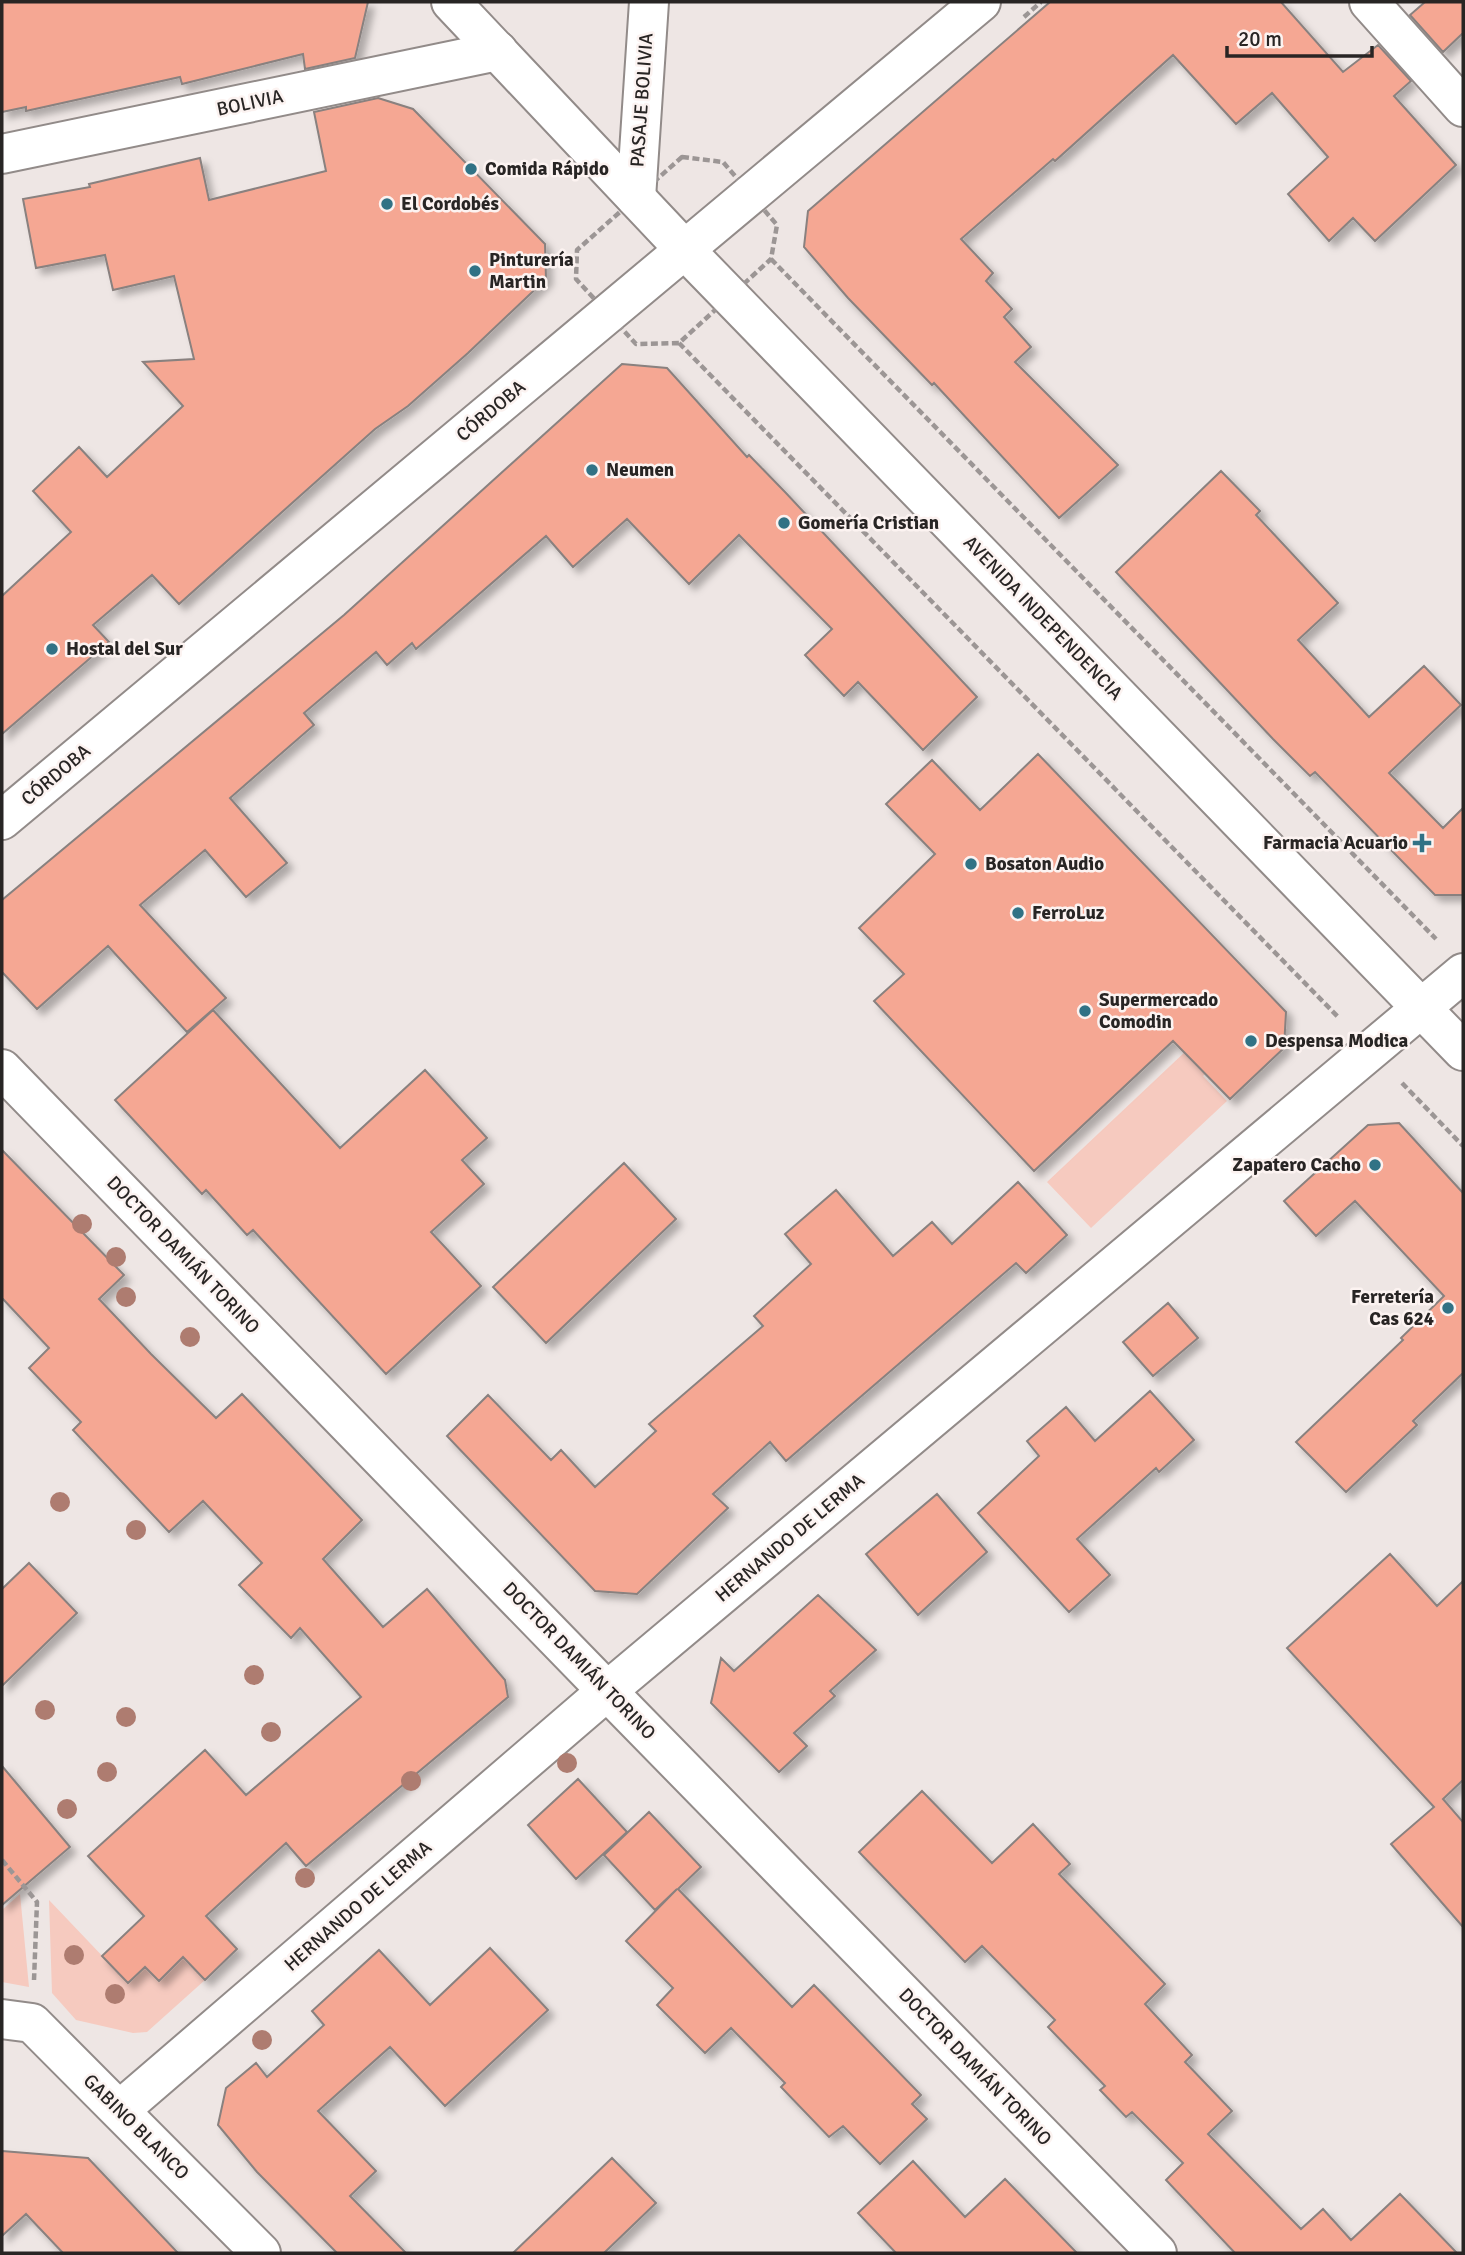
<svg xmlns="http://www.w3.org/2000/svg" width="1465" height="2255" viewBox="0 0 1465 2255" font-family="Signika,sans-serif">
  <defs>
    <filter id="shadow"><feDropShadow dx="6" dy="6" stdDeviation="3.5" flood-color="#0004"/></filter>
  </defs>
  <rect width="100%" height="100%" fill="#eee6e4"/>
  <!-- green -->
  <path fill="#f6cabf" d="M1205,1033L1225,1054L1203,1076L1227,1101L1091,1228L1047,1182Z
    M20,1894L29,1987L2,1982V1910Z
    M49,1900L128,1983L145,1967L159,1981L183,1957L205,1980L147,2032L133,2033L76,2020L52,1993Z"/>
  <!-- building -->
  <path fill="#f5a793" stroke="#89817f" stroke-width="2" filter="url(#shadow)" d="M2,2H368L355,58L305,69L303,54L182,84L180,77L26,111V107L2,112Z
    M1050,2H1281L1343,72L1378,45L1411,81L1394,96L1456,165L1375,241L1353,218L1329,241L1288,194L1328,157L1272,93L1236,124L1173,55L1055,161L1053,159L961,239L993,273L986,281L1012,309L1004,317L1031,347L1015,362L1118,465L1059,518L934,383L932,385L848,298L804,247L808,211Z
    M1425,2H1463V33L1443,52L1410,15Z
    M378,98L413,109L545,244L546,279L468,353L408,406L375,429L179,604L152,575L93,625L109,642L2,734V596L71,532L33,491L79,447L107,477L183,406L143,362L194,359L174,276L113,290L105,255L36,268L23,199L90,187L89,184L200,158L209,200L326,171L314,112Z
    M622,364L667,368L747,457L749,455L785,492L977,697L923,750L858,682L844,696L805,655L832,629L739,535L689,584L627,519L573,567L546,536L416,649L412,643L387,665L376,652L304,713L314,725L230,798L287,863L246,897L205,850L140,905L226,998L187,1032L108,946L37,1009L2,972V900L344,615Z
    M1221,471L1260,511L1256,515L1338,603L1298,640L1369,717L1424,666L1461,705L1389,773L1443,828L1463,808V895H1435L1315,772L1310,776L1273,739L1116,572Z
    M1038,754L1286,1012L1284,1048L1230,1099L1173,1041L1034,1171L874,1001L904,974L859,928L935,854L886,804L932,760L980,810Z
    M213,1010L340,1148L425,1070L487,1138L462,1160L484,1184L431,1232L481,1286L386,1374L253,1230L247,1235L206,1190L202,1194L115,1100Z
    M1399,1123L1463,1193V1373L1413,1421L1417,1425L1346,1492L1296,1442L1403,1340L1401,1338L1444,1296L1355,1201L1316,1236L1284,1201L1368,1125Z
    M2,1150L124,1275L99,1299L151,1354L216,1418L242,1394L362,1520L323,1559L383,1627L427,1589L505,1680L508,1697L306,1866L286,1843L206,1916L237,1949L205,1980L183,1957L159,1981L145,1967L128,1983L102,1956L144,1916L88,1856L205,1750L246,1795L361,1697L300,1628L291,1638L239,1585L262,1563L203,1501L169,1532L73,1430L81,1422L29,1368L49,1348L2,1298Z
    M624,1163L676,1219L546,1343L493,1287Z
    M1018,1182L1067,1235L1026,1273L1016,1263L786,1461L770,1442L713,1494L728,1508L637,1594L595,1591L447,1436L488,1395L551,1460L561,1450L595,1487L656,1431L649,1424L763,1326L754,1316L811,1264L785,1234L836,1190L893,1256L932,1222L952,1244Z
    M1168,1303L1198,1338L1153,1376L1123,1342Z
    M1150,1391L1194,1440L1159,1472L1156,1468L1077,1539L1110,1575L1069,1612L978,1513L1039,1456L1027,1441L1066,1407L1095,1441Z
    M937,1494L987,1552L918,1615L866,1554Z
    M1390,1554L1437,1606L1463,1581V1780L1443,1799L1463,1822V1927L1391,1844L1434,1807L1287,1648Z
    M29,1563L77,1613L2,1686V1589Z
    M818,1595L876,1650L830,1691L835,1696L794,1733L807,1746L779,1772L711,1703L721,1658L734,1671Z
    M2,1766L70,1847L2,1905Z
    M578,1779L627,1832L576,1879L528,1825Z
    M922,1791L992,1863L1033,1824L1070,1864L1059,1874L1165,1984L1145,2004L1192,2055L1185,2062L1232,2111L1208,2134L1301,2229L1323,2209L1351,2240L1400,2194L1457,2253H1235L1166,2180L1183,2163L1132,2112L1126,2117L1100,2090L1105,2086L1048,2027L1055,2020L982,1946L965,1962L859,1852Z
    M649,1812L701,1867L678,1889L792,2007L814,1985L921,2095L912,2104L927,2119L880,2164L843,2126L829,2137L781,2087L785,2083L731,2028L705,2053L657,2005L673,1988L626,1941L677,1889L655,1910L604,1855Z
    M490,1948L548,2010L445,2106L390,2047L318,2111L376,2171L350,2196L406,2253H337L257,2172L218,2125L226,2088L256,2063L267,2077L324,2025L312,2011L379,1950L430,2005Z
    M2,2151L88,2158L178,2253H63L26,2214L2,2236Z
    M612,2158L656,2203L604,2253H513Z
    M913,2161L965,2217L1005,2179L1077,2253H896L858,2213Z"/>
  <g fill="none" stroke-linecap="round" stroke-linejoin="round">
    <!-- minor casing -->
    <g stroke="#928b89" stroke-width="42">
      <path id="minor" d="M1369,2L1463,107
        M2,154L498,51
        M636,198L649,2
        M2,2019L32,2023L261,2253
        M121,2109L607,1691L1157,2253"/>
    </g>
    <!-- secondary casing -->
    <g stroke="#928b89" stroke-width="42">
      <path id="secondary" d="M451,2L685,250L1463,1051
        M2,820L981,2
        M2,1069L607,1691L1463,973"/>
    </g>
    <!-- path -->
    <path stroke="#9c9695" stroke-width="4.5" stroke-dasharray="7 3.5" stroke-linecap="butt" d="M1024,17L1041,2
      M682,157L723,162L777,225L771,259L679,343L636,344L576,279L577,250Z
      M771,259L1436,939
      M679,343L1339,1018
      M1402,1083L1463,1146
      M2,1860L37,1902L34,1980"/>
    <!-- minor -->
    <use href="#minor" stroke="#fff" stroke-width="38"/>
    <!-- secondary -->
    <use href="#secondary" stroke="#fff" stroke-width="38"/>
  </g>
  <!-- trees -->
  <g fill="#ae7c70">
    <circle cx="82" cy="1224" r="10"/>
    <circle cx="116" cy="1257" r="10"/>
    <circle cx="126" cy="1297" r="10"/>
    <circle cx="190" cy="1337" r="10"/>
    <circle cx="60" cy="1502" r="10"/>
    <circle cx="136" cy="1530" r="10"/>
    <circle cx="254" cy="1675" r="10"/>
    <circle cx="45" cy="1710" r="10"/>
    <circle cx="126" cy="1717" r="10"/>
    <circle cx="271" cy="1732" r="10"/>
    <circle cx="567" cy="1763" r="10"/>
    <circle cx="107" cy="1772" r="10"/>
    <circle cx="411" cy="1781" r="10"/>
    <circle cx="67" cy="1809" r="10"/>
    <circle cx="305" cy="1878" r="10"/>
    <circle cx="74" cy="1955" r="10"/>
    <circle cx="115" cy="1994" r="10"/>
    <circle cx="262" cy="2040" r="10"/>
  </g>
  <!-- markers -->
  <g fill="#317285" stroke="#fcf3f1" stroke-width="2.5">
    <circle cx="471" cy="169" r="7"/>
    <circle cx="387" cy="204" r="7"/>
    <circle cx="475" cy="271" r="7"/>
    <circle cx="592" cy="470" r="7"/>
    <circle cx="784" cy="523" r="7"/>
    <circle cx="52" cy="649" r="7"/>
    <path d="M1418.5 832.5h7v7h7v7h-7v7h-7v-7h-7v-7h7z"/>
    <circle cx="971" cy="864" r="7"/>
    <circle cx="1018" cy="913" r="7"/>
    <circle cx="1085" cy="1011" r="7"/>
    <circle cx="1251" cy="1041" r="7"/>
    <circle cx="1375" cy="1165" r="7"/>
    <circle cx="1448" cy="1308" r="7"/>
  </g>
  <g text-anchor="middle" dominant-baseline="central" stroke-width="5" stroke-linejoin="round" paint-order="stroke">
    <!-- street labels -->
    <g font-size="19" fill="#282524" stroke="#fcf3f1">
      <text transform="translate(642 100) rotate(-86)">PASAJE BOLIVIA</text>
      <text transform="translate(250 103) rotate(-12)">BOLIVIA</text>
      <text transform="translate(491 411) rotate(-40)">CÓRDOBA</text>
      <text transform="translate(1043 618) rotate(46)">AVENIDA INDEPENDENCIA</text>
      <text transform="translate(56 775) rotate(-40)">CÓRDOBA</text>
      <text transform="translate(183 1255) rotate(46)">DOCTOR DAMIÁN TORINO</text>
      <text transform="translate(790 1538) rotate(-40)">HERNANDO DE LERMA</text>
      <text transform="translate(579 1661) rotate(46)">DOCTOR DAMIÁN TORINO</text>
      <text transform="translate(358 1906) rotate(-41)">HERNANDO DE LERMA</text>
      <text transform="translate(975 2067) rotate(46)">DOCTOR DAMIÁN TORINO</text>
      <text transform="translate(136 2127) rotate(45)">GABINO BLANCO</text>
    </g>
    <!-- poi labels -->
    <g font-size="19" font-weight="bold" fill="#282524" stroke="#fcf3f1" text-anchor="start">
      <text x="485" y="169">Comida Rápido</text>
      <text x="401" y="204">El Cordobés</text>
      <text x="489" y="260">Pinturería<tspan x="489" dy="22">Martin</tspan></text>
      <text x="606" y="470">Neumen</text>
      <text x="798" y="523">Gomería Cristian</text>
      <text x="66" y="649">Hostal del Sur</text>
      <text x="1408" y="843" text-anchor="end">Farmacia Acuario</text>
      <text x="985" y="864">Bosaton Audio</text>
      <text x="1032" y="913">FerroLuz</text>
      <text x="1099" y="1000">Supermercado<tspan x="1099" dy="22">Comodin</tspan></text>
      <text x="1265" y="1041">Despensa Modica</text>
      <text x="1361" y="1165" text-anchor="end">Zapatero Cacho</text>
      <text x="1434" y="1297" text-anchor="end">Ferretería<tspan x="1434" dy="22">Cas 624</tspan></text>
    </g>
  </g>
  <!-- border -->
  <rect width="1465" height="2255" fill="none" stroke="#282524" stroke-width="7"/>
  <!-- scale -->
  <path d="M1227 46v10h145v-10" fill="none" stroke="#282524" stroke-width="3.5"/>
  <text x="1238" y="46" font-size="21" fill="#282524" stroke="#fcf3f1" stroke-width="5" paint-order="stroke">20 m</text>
</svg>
